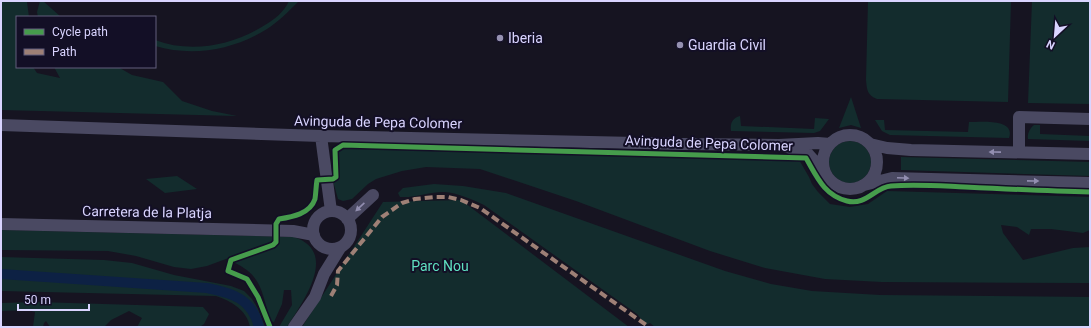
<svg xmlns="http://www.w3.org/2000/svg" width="1091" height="328" viewBox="0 0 1091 328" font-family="Roboto,sans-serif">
  <rect width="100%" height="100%" fill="#161421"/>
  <!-- green -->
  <path fill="#132c2d" d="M1,1L27,2L29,17H17V67H33L37,73L60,78L54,67H118L132,75L163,82L182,101L212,111L237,116L1,110Z
    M40,1H43L61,17H38L37,12Z
    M289,1H299C289,11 278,22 267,29C233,50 193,57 155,46V40C192,54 233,45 265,25C275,19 284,12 289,1Z
    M868,1H1011L1008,102L877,99C867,95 867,90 866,80Z
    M1032,1H1090V104L1028,103Z
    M851,97L861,128L851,125L839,128Z
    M740,116L741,126L814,129L815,118L829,119L820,131L814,133L731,131C730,124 732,118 740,116Z
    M875,120H884L885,130L968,132L969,122C980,122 1016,118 1009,138L890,135L882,131Z
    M1034,125H1040V134L1090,136V141L1028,139C1027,134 1030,128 1034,125Z
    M829 162a21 21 0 1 1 42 0a21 21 0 1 1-42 0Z
    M344,146L798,158L809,177L812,184L818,192L830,204L850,207L868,204L887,191L1090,197V230L1083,233L1051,229H1031L1029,235L1017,227L1001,225L1003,233L1023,260L1073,248L1090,247V283L882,282L825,279L765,268L710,251L576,201L480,169L426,167L402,171L376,179L368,184L352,199L343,201L338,199L333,181L338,179L337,149Z
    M901,157L1090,162V176L901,170Z
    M177,176L197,189L165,193L146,179Z
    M434,184L463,186L506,193L725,271L771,284L812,291L880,295L1090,297V327H655L650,323L646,325L637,314L484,205C471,199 458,193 444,192C429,192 415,198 400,197L398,193L403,188Z
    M461,200L629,327H302L383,202Z
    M1,230L294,237C340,252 302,303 287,327H279L292,305L291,290H284L282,304L274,322L271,321C261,294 264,276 233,262L234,260L276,244L277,240L207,266L191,269L174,267L136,256L108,251L1,250Z
    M1,257L104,260L132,263L174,275L231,286L244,291L252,299L258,309L265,327H250C247,310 231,301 216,296L1,291Z
    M37,302L203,307L209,314L204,324L200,327H137L142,318L129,311L111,320L104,327H50L46,321L44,323L43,327H33L35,312L28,310L1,311V303Z"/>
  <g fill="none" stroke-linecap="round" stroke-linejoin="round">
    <!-- canal -->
    <path stroke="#0d2144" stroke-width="10" d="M1,274L207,288C233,293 252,299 259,327"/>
    <!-- minor -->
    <path stroke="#4a4962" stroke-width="12" d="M1,125L321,136L683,144L779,145L818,143L830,144
      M823 162a27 27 0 1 1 54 0a27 27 0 1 1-54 0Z
      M321,136L331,211
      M870,144L887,148L911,150L1090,154
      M787,147L808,154L825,173
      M1019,152V117L1090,119
      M864,185L892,178L1090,183
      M313 230a19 19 0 1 1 38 0a19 19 0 1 1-38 0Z
      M347,219L373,195
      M1,224L293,231L314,235
      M294,327L315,297L324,274L340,248"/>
    <!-- quiet -->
    <path stroke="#9e8076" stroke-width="4" stroke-dasharray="8 4" stroke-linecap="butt" d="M331,296L337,285L338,271L382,217L402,203L415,199L435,197H448L461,200L480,208L649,327"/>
    <!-- cycleway casing -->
    <g stroke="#130f26" stroke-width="8">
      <path id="cycleway" d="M270,327L258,297L247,279L228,271L231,260L273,245L276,242V224L279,219C292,217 310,214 315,199C316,192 316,186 317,180L333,179L336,177L335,150L343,145L806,158C817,177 824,195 847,201C866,206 875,187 891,186C916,184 941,186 965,187C1006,189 1048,191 1090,192"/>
    </g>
    <!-- cycleway -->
    <use href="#cycleway" stroke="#469c4c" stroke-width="5"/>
  </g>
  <!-- one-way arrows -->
  <defs><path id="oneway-solid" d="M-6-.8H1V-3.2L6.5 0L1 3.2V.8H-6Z"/></defs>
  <g fill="#928eb0">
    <use href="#oneway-solid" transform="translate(995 152) rotate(-179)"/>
    <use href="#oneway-solid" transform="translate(903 178) rotate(2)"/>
    <use href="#oneway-solid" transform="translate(1033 181) rotate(1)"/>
    <use href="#oneway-solid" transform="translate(360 207) rotate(137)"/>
  </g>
  <!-- markers -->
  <g fill="#9591b1" stroke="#130f26" stroke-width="1.5">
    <circle cx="500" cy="38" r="4"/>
    <circle cx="680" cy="45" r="4"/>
  </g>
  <g text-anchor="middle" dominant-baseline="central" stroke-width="4" stroke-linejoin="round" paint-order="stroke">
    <!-- poi labels -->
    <g font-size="14" fill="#d9d4ff" stroke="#130f26" text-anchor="start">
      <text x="508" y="38">Iberia</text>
      <text x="688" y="45">Guardia Civil</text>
    </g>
    <!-- street labels -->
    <g font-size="14" fill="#d9d4ff" stroke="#130f26">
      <text transform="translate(378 122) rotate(1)">Avinguda de Pepa Colomer</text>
      <text transform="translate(709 143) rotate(2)">Avinguda de Pepa Colomer</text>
      <text transform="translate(147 212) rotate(1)">Carretera de la Platja</text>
    </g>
    <!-- park labels -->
    <g font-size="14" fill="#5fe0c0" stroke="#130f26">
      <text x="440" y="266">Parc Nou</text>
    </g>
  </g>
  <!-- border -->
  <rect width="1091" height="328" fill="none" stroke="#d9d4ff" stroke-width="4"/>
  <!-- legend -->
  <rect x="16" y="16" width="140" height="52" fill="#130f26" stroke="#625e7d"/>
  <rect x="24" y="29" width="20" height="6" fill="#469c4c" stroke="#625e7d"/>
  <text x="52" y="36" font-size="12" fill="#d9d4ff">Cycle path</text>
  <rect x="24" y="49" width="20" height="6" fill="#9e8076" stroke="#625e7d"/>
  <text x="52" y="56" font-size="12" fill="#d9d4ff">Path</text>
  <!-- north arrow -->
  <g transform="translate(1055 36) rotate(206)" stroke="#130f26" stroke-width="3" paint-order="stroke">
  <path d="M0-3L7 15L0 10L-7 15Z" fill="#d9d4ff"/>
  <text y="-6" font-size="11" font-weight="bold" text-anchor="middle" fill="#d9d4ff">N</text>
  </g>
  <!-- scale -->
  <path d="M18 304v6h71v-6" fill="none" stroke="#d9d4ff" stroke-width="2"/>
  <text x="24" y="304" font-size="12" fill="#d9d4ff" stroke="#130f26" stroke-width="3" paint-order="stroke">50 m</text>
</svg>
